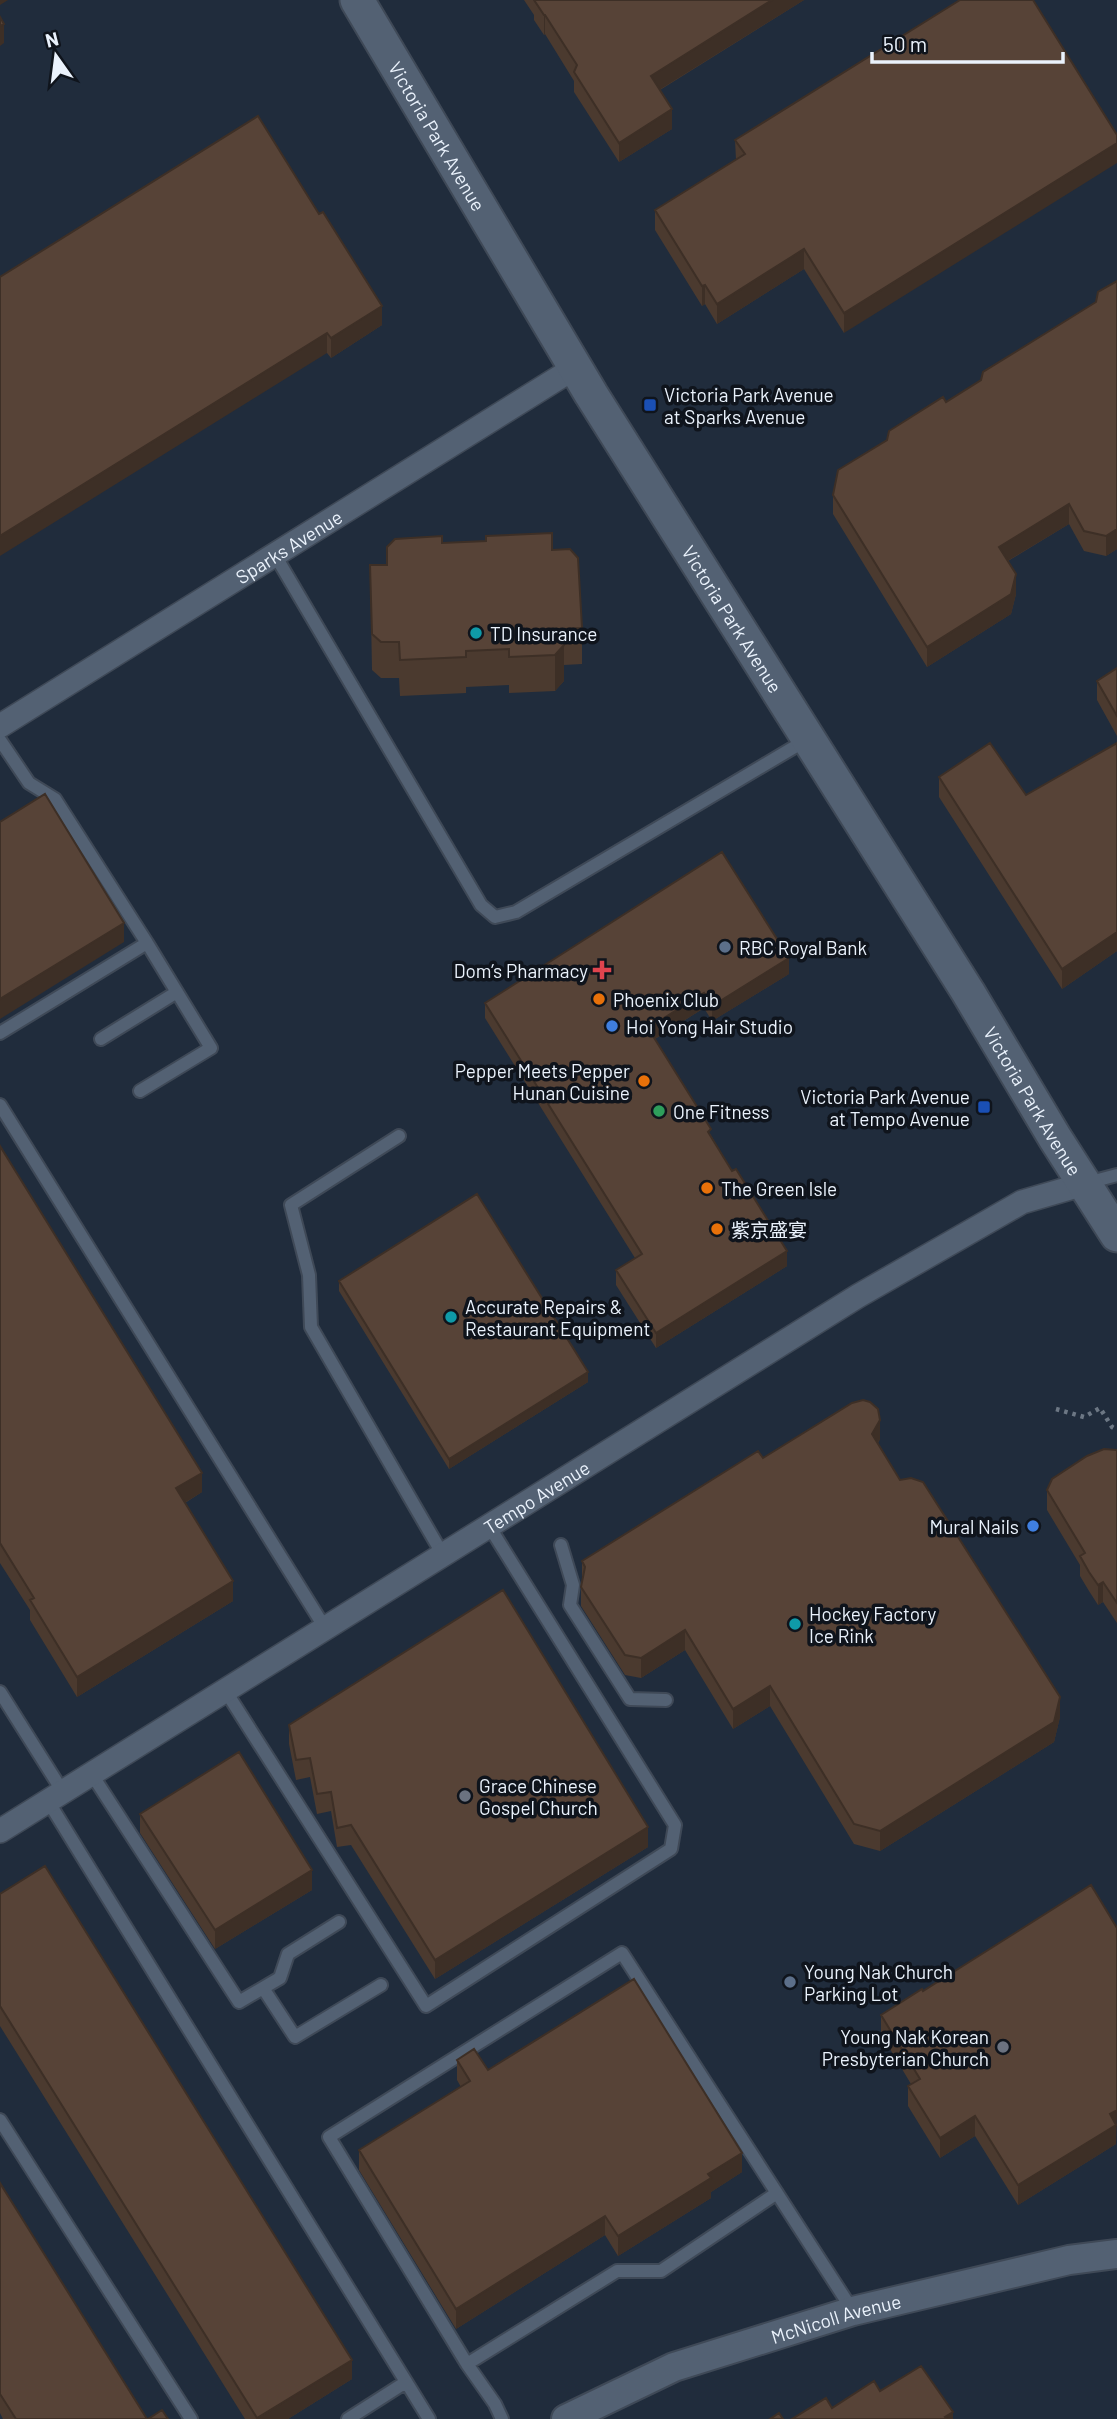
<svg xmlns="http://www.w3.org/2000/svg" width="1117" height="2419" viewBox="0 0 1117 2419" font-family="Barlow,'Noto Sans SC',sans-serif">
  <rect width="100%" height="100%" fill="#202c3c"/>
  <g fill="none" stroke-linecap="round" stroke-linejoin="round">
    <!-- service casing -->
    <g stroke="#3f4957" stroke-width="16">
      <path id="service" d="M275,555L481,905L495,917L516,912L808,739
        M0,740L29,783L55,799L147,943L0,1033
        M101,1039L177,992
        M140,1091L211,1048L147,943
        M0,1105L325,1628
        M399,1136L291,1205L309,1275L311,1327L443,1555
        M1087,1183L1117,1175
        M561,1545L573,1585L570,1605L630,1699L666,1700
        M225,1690L426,2006L671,1849L675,1825L489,1526
        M0,1692L63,1792
        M91,1773L239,2002L280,1978L288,1954L339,1922
        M48,1801L429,2419
        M263,1988L295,2037L381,1985
        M0,2120L191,2419
        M467,2364L617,2271H661L777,2193
        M348,2419L406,2382
        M502,2419L495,2404L467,2364L329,2137L622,1953L853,2311"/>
    </g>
    <!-- minor casing -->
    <g stroke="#3f4957" stroke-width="26">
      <g id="minor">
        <path id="s1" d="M0,726L576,367"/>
        <path id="s2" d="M0,1831L858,1296L1022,1202L1084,1184"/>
      </g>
    </g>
    <!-- tertiary casing -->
    <g stroke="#3f4957" stroke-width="32">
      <g id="tertiary">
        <path id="s3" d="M566,2419L674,2367L853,2311L1069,2260L1117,2254"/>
      </g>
    </g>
    <!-- secondary casing -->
    <g stroke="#3f4957" stroke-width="37">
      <g id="secondary">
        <path id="s4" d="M357,0L591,394L968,992L1055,1138L1117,1235"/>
      </g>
    </g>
    <!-- path -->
    <path stroke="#6c7784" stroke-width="4.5" stroke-dasharray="3.5 5" stroke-linecap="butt" d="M1056,1409L1084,1417L1100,1408L1112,1427L1117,1430"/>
    <!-- service -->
    <use href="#service" stroke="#536173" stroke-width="12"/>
    <!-- minor -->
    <use href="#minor" stroke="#536173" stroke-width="23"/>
    <!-- tertiary -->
    <use href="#tertiary" stroke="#536173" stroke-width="28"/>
    <!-- secondary -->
    <use href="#secondary" stroke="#536173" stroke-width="33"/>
  </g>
  <!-- wall -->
  <path fill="#4b3a2f" d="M524,0H804L660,90L672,129L619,162L574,92V81L545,34L544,35L534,20V15Z
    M960,0L844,333L804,269L717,324L705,304L702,306L655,230V210L736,160L735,140Z
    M0,277L382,325L331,358L327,353Z
    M1117,281V549L1106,556L1084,551L1069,524L1008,561L1016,594L1011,614L927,667L833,514V495L946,402L981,380L1096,302Z
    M442,543L552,550L582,628V664L564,665V681L555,691L509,693V685L466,687V693L400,696L399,678H381L372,670L370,565H387V547Z
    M1117,668V736L1097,700V681Z
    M1117,743V951L1062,989L939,797V777L1026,795Z
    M789,974L712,1021L704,1008L655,1039L787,1266L656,1348L616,1285V1270L635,1258L485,1018V1003Z
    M0,1146L202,1492L185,1503L233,1601L77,1697L30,1620V1610L0,1563Z
    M339,1281L588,1382L449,1469L339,1291Z
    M880,1439L878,1443L900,1480L1060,1717L1054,1742L880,1851L854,1844L770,1706L733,1729L685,1650L641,1678L625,1675L581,1606V1587L582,1581V1561L763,1458Z
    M1117,1450V1623L1103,1602L1098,1605L1089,1591L1080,1576V1565L1047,1510V1490Z
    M289,1725L648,1847L435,1979L351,1845L337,1847L331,1811L317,1814L310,1777L296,1780L289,1744Z
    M140,1814L312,1890L215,1949L140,1833Z
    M0,1894L352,2379L288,2419H245L0,2026Z
    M1117,1928L1116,2144L1018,2205L975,2136L940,2158L908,2106V2086L911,2084L881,2034V2015L923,1991Z
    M457,2060L488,2070L742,2172L711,2192V2198L618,2256L605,2235L456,2329L359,2170V2150L461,2087L457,2080Z
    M0,2183L147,2419H3L0,2413Z"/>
  <!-- shaded-wall -->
  <path fill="#3d2f26" d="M0,0H8L0,5Z
    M772,0H804L651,95V76Z
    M544,15H545V34L544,35Z
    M4,24V43L0,46V26Z
    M672,109V129L619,162V143Z
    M1117,143V163L844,333V313Z
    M804,249V269L717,324V304Z
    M705,285V304L702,306V286Z
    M382,306V325L331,358V338Z
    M327,333V353L0,556V536Z
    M1069,504V524L999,566V547Z
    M1117,529V549L1106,556V536Z
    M1016,574V594L1011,614L927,667V647Z
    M564,645V681L555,691V655Z
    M124,923V942L0,1019V999Z
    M1117,932V951L1062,989V969Z
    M789,958V974L712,1021V1006Z
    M704,993V1008L648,1043V1028Z
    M787,1251V1266L656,1348V1333Z
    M588,1372V1382L449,1469V1459Z
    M880,1420V1439L872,1454V1434Z
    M202,1473V1492L176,1508V1488Z
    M233,1581V1601L77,1697V1677Z
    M1103,1582V1602L1098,1605V1585Z
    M685,1630V1650L641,1678V1658Z
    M770,1686V1706L733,1729V1709Z
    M1060,1697V1717L1054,1742L880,1851V1831Z
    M648,1827V1847L435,1979V1960Z
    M312,1870V1890L215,1949V1930Z
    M1117,2110L1116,2144L1018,2205V2185Z
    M975,2116V2136L940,2158V2138Z
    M742,2153V2172L711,2192V2198L618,2256V2236L708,2174Z
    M605,2216V2235L456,2329V2309Z
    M352,2360V2379L288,2419H257Z
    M953,2412V2419H945V2417Z"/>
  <!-- building -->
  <path fill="#574337" stroke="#3d2f26" stroke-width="2" d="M534,0H772L651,76L672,109L619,143L574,72L577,65L545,15H544Z
    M960,0H1033L1117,135V143L844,313L804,249L717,304L705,285L702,286L655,210L745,154L735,140Z
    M0,17L4,24L0,26Z
    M258,116L319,214L323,212L382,306L331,338L327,333L0,536V277Z
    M1117,281V529L1106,536L1084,531L1069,504L999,547L1016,574L1011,594L927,647L833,495L838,470L887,440L889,431L943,397L946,402L981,380L983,372L1096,302L1098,292Z
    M552,533V550L570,549L578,558L582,628L564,629V645L555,655L509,657V649L466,651V657L400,660L399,642H381L372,634L370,565H387V547L395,539L442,536V543L486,541V536Z
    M1117,668V716L1097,681Z
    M990,743L1026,795L1117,743V932L1062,969L939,777Z
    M45,794L124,923L0,999V822Z
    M722,852L789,958L712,1006L704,993L648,1028L711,1129L708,1132L732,1171L736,1169L787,1251L656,1333L616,1270L642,1254L485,1003Z
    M0,1146L202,1473L176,1488L233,1581L77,1677L30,1600L34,1598L0,1543Z
    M477,1194L588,1372L449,1459L339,1281Z
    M863,1400L870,1402L878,1409L880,1420L872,1434L900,1480L911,1478L923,1482L1060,1697L1054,1722L880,1831L854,1824L770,1686L733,1709L685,1630L641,1658L625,1655L581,1587L585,1567L582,1561L758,1451L763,1458L852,1403Z
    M1104,1449L1117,1450V1603L1103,1582L1098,1585L1089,1572L1080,1556L1085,1553L1047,1490L1052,1479L1087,1456Z
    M503,1590L648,1827L435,1960L351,1825L337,1828L331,1792L317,1794L310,1758L296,1760L289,1725Z
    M239,1752L312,1870L215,1930L140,1814Z
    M45,1866L352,2360L257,2418L0,2006V1894Z
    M1091,1885L1117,1928V2110L1110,2114L1116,2125L1018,2185L975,2116L940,2138L908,2086L920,2079L881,2015L922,1989L923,1991Z
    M634,1979L742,2153L708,2174L711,2178L618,2236L605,2216L456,2309L359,2150L470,2081L457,2060L474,2049L488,2070Z
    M0,2183L147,2419H16L0,2394Z
    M921,2366L953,2412L945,2417L947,2419H792L826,2398L832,2408L874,2381L880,2391Z
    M162,2410L168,2419H148Z
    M779,2413L783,2419H770Z"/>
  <!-- markers -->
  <g fill="#1a4fb4" stroke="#0f141c" stroke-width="2.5">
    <rect x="643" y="398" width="14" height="14" rx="3.5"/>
    <rect x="977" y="1100" width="14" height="14" rx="3.5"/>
  </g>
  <g fill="#0f9aa8" stroke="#0f141c" stroke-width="2.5">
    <circle cx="476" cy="633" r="7"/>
    <circle cx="451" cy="1317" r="7"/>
    <circle cx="795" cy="1624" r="7"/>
  </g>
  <g fill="#5c6f8a" stroke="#0f141c" stroke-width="2.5">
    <circle cx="725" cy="947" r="7"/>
    <circle cx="790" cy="1982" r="7"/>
  </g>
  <path fill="#e0444e" stroke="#0f141c" stroke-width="2.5" d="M598.5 959.5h7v7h7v7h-7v7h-7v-7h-7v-7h7z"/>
  <g fill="#e8710a" stroke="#0f141c" stroke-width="2.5">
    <circle cx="599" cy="999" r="7"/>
    <circle cx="644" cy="1081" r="7"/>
    <circle cx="707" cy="1188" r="7"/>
    <circle cx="717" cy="1229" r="7"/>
  </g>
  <g fill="#3f7fe0" stroke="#0f141c" stroke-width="2.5">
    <circle cx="612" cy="1026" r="7"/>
    <circle cx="1033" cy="1526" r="7"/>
  </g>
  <circle fill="#2e9e5b" stroke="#0f141c" stroke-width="2.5" cx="659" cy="1111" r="7"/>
  <g fill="#6b7280" stroke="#0f141c" stroke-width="2.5">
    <circle cx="465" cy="1796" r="7"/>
    <circle cx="1003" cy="2047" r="7"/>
  </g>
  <g text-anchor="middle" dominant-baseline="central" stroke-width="7" stroke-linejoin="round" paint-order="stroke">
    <!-- street labels -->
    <g font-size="19" fill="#eaf2fc" stroke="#0f141c">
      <text stroke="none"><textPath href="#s4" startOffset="158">Victoria Park Avenue</textPath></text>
      <text stroke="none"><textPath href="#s1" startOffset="340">Sparks Avenue</textPath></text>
      <text stroke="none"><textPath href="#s4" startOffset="724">Victoria Park Avenue</textPath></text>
      <text stroke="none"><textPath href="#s4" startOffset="1292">Victoria Park Avenue</textPath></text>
      <text stroke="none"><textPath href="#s2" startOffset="632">Tempo Avenue</textPath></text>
      <text stroke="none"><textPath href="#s3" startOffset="289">McNicoll Avenue</textPath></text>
    </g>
    <!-- poi labels -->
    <g font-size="19" fill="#eaf2fc" stroke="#0f141c" text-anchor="start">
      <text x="664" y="394">Victoria Park Avenue<tspan x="664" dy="22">at Sparks Avenue</tspan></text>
      <text x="490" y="633">TD Insurance</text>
      <text x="739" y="947">RBC Royal Bank</text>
      <text x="588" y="970" text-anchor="end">Dom’s Pharmacy</text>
      <text x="613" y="999">Phoenix Club</text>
      <text x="626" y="1026">Hoi Yong Hair Studio</text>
      <text x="630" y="1070" text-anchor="end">Pepper Meets Pepper<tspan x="630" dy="22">Hunan Cuisine</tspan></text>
      <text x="970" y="1096" text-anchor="end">Victoria Park Avenue<tspan x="970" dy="22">at Tempo Avenue</tspan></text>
      <text x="673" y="1111">One Fitness</text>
      <text x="721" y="1188">The Green Isle</text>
      <text x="731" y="1229">紫京盛宴</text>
      <text x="465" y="1306">Accurate Repairs &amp;<tspan x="465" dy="22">Restaurant Equipment</tspan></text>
      <text x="1019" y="1526" text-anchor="end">Mural Nails</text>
      <text x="809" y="1613">Hockey Factory<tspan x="809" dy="22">Ice Rink</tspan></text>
      <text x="479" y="1785">Grace Chinese<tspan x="479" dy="22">Gospel Church</tspan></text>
      <text x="804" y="1971">Young Nak Church<tspan x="804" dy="22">Parking Lot</tspan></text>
      <text x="989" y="2036" text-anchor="end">Young Nak Korean<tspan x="989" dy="22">Presbyterian Church</tspan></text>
    </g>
  </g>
  <!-- north arrow -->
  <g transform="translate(56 56) rotate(346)" stroke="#0f141c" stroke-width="5" paint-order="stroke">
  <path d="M0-5L12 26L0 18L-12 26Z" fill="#eaf2fc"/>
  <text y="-10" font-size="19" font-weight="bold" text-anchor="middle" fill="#eaf2fc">N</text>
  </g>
  <!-- scale -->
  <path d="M872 52v10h191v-10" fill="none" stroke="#eaf2fc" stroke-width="3.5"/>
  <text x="883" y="52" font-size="21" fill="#eaf2fc" stroke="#0f141c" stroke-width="5" paint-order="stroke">50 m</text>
</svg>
